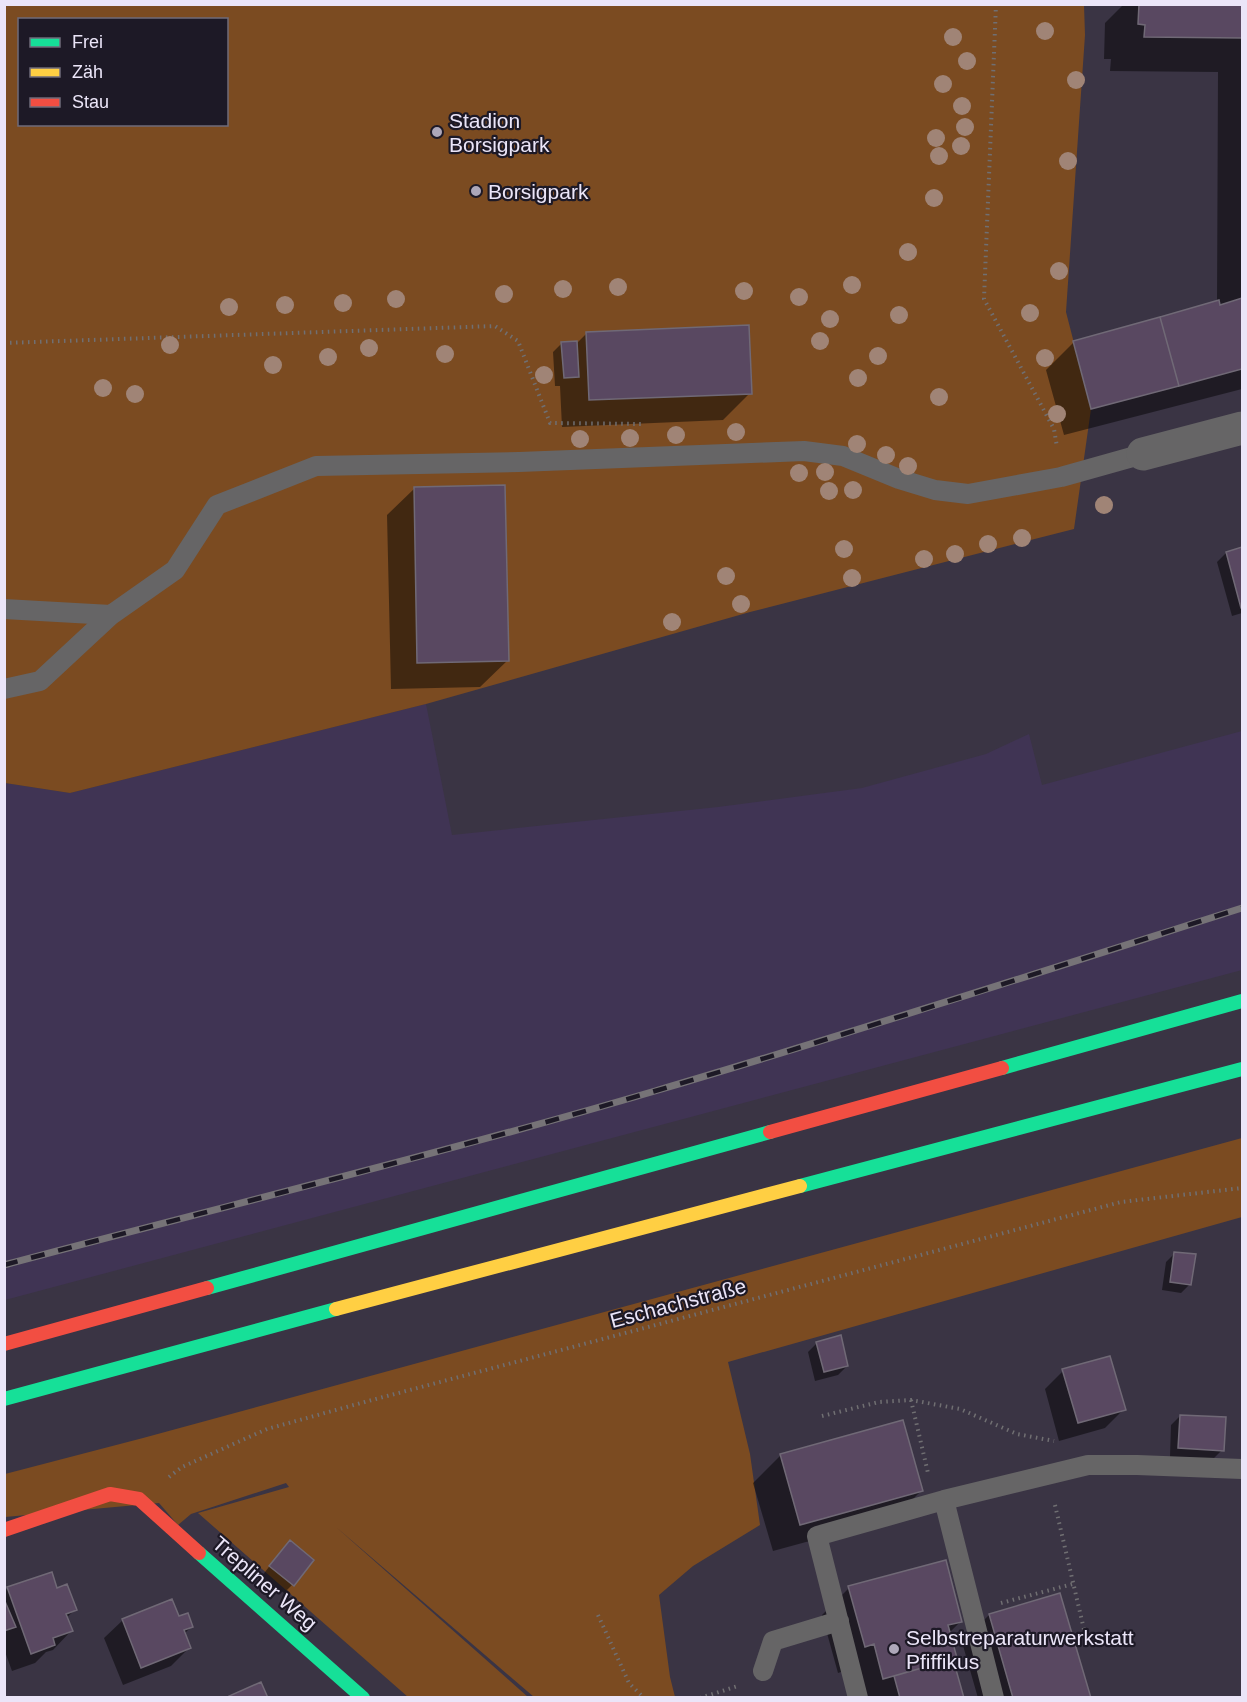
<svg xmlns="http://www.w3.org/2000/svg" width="1247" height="1702" viewBox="0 0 1247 1702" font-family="Arial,sans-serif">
  <rect width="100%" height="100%" fill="#3a3444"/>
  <!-- built -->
  <path fill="#403454" d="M426,704L452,835L718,807L862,788L986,754L1029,734L1042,785L1242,731V970L5,1300V783L70,793Z"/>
  <!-- green -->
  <path fill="#7b4b21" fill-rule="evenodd" d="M5,5H1084L1085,35L1066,312L1091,409L1074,529L750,612L426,704L70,793L5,783ZM20,20H226V124H20Z
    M1242,1138V1217L728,1362L750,1454L760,1525L693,1566L659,1595L670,1677L675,1697H534L336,1527L528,1697H408L198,1513L289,1487L286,1483L191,1514L178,1525L159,1503L5,1517V1474L143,1438Z"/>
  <!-- shadow -->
  <path fill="#0007" d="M1124,4H1242V389L1064,435L1046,370L1074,342L1217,303L1218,72L1110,71L1111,59H1104L1105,23Z
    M586,334L750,393L723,420L562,427L560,386H555L553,352L562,343L575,345Z
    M415,488L508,660L480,687L391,689L387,515Z
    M1242,549V613L1232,616L1217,562L1226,553Z
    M1175,1253L1190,1284L1181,1293L1162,1290L1166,1262Z
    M817,1343L847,1366L838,1375L815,1381L808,1352Z
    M1063,1371L1124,1409L1105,1428L1059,1441L1045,1389Z
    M1180,1416L1222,1450L1213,1459L1170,1457L1171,1425Z
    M781,1455L921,1491L894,1518L773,1551L753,1483Z
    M281,1551L292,1585L284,1593L262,1576Z
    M8,1588L56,1589L75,1610L66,1618L71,1631L53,1650L46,1652L35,1663L12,1671L4,1649V1592Z
    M849,1588L961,1621L949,1633L956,1658L952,1661L962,1698H854L847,1670L838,1673L822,1615Z
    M989,1615L1089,1698H978L962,1642Z
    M178,1618L191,1627L184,1634L189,1648L171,1666L123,1685L104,1638L123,1620Z"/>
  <!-- building -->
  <path fill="#594861" stroke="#706976" stroke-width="1.5" d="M1139,4H1242V38L1144,37L1145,25L1138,24Z
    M1242,298V369L1179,386L1160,317L1219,300L1220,305Z
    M1160,317L1179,386L1091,409L1073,341Z
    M749,325L752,394L589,400L586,332Z
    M577,341L579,377L564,378L561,342Z
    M505,485L509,661L417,663L414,487Z
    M1242,547V608H1241L1226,552Z
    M1174,1252L1196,1254L1191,1285L1170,1282Z
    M841,1335L848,1366L824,1372L816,1342Z
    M1110,1356L1126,1410L1078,1423L1062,1369Z
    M1180,1415L1226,1417L1224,1451L1178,1448Z
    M903,1420L923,1491L800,1525L780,1454Z
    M290,1540L314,1560L294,1586L269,1566Z
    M946,1560L962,1622L948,1625L957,1658L883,1679L874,1644L865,1647L848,1586Z
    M52,1572L57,1588L67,1584L77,1610L66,1614L73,1631L53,1638L55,1645L31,1654L7,1587Z
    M1060,1593L1091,1698H1013L989,1614Z
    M4,1599L16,1627L4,1631Z
    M172,1599L179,1616L188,1613L193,1627L184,1630L191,1648L141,1668L122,1619Z
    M953,1659L964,1698H900L894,1676Z
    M261,1682L268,1698H230L229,1696Z"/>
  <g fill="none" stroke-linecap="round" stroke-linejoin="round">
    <!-- path -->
    <path stroke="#706f72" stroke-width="4" stroke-dasharray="1.5 4.5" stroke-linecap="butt" d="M996,4L984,299L1054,429L1057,447
      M4,343L495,326L518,341L550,423L645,424
      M911,1400L928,1473
      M822,1416L879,1402L911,1400L960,1409L1017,1434L1054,1441
      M169,1477L182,1467L267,1429L372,1400L1121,1202L1242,1188
      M1055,1505L1086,1638
      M1001,1603L1073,1584
      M598,1615L629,1683L644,1698
      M700,1698L738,1686"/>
    <!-- lane -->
    <path stroke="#666566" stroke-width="20" d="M4,609L111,615
      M4,689L40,681L111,615L175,570L217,505L316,466L519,462L804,451L843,456L899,479L935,490L968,494L1061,477L1143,454
      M944,1500L994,1698
      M763,1671L773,1641L839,1621
      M858,1698L817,1536L944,1500L1088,1465H1137L1242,1469"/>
    <!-- street -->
    <path stroke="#666566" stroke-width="33" d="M1143,454L1242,428"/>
    <!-- fast -->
    <path stroke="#16e098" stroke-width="14" d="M1002,1068L1242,1001
      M800,1186L1242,1069
      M207,1288L770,1132
      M4,1399L336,1309
      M199,1553L363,1698"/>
    <!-- slow -->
    <path stroke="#ffcf43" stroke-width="14" d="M336,1309L800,1186"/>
    <!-- jam -->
    <path stroke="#f24e42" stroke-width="14" d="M770,1132L1002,1068
      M4,1344L207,1288
      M4,1530L110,1494L139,1499L199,1553"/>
    <!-- rail casing -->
    <g stroke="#767377" stroke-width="7">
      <path id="rail" d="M4,1265C221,1207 440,1154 655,1091C852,1033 1047,970 1242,908"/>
    </g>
    <!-- rail -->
    <use href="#rail" stroke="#1d1926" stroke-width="4.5" stroke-dasharray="14" stroke-linecap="butt"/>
  </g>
  <!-- trees -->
  <g fill="#a08476">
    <circle cx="1045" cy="31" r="9"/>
    <circle cx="953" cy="37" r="9"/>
    <circle cx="967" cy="61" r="9"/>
    <circle cx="1076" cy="80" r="9"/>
    <circle cx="943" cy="84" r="9"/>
    <circle cx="962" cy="106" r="9"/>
    <circle cx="965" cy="127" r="9"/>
    <circle cx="936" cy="138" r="9"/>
    <circle cx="961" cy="146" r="9"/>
    <circle cx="939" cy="156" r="9"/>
    <circle cx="1068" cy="161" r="9"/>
    <circle cx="934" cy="198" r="9"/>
    <circle cx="908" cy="252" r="9"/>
    <circle cx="1059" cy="271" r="9"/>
    <circle cx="852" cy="285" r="9"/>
    <circle cx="618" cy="287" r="9"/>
    <circle cx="563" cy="289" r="9"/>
    <circle cx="744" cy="291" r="9"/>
    <circle cx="504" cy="294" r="9"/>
    <circle cx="799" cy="297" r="9"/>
    <circle cx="396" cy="299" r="9"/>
    <circle cx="343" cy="303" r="9"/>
    <circle cx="285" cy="305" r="9"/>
    <circle cx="229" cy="307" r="9"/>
    <circle cx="1030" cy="313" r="9"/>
    <circle cx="899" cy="315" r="9"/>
    <circle cx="830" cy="319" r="9"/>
    <circle cx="820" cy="341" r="9"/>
    <circle cx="170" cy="345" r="9"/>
    <circle cx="369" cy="348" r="9"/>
    <circle cx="445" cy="354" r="9"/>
    <circle cx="878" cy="356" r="9"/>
    <circle cx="328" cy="357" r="9"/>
    <circle cx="1045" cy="358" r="9"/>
    <circle cx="273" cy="365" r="9"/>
    <circle cx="544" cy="375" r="9"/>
    <circle cx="858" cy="378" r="9"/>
    <circle cx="103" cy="388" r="9"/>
    <circle cx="135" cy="394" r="9"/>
    <circle cx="939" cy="397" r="9"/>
    <circle cx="1057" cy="414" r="9"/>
    <circle cx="736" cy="432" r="9"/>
    <circle cx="676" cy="435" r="9"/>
    <circle cx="630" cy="438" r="9"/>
    <circle cx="580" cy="439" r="9"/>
    <circle cx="857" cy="444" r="9"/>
    <circle cx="886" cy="455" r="9"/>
    <circle cx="908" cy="466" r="9"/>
    <circle cx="825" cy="472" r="9"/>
    <circle cx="799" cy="473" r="9"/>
    <circle cx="853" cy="490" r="9"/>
    <circle cx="829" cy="491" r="9"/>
    <circle cx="1104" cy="505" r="9"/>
    <circle cx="1022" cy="538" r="9"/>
    <circle cx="988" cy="544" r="9"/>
    <circle cx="844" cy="549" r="9"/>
    <circle cx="955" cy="554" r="9"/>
    <circle cx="924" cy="559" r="9"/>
    <circle cx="726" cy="576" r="9"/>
    <circle cx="852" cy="578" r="9"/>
    <circle cx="741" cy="604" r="9"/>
    <circle cx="672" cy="622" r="9"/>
  </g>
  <!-- markers -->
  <g fill="#ada7b9" stroke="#1d1926" stroke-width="2">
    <circle cx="437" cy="132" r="6"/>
    <circle cx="476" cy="191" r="6"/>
    <circle cx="894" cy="1649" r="6"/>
  </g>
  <g text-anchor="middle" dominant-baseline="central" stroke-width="4.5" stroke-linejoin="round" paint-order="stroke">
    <!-- poi labels -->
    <g font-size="21" fill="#ebe5f8" stroke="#1d1926" text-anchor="start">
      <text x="449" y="120">Stadion<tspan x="449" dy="24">Borsigpark</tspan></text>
      <text x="488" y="191">Borsigpark</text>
      <text x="906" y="1637">Selbstreparaturwerkstatt<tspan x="906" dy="24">Pfiffikus</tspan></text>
    </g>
    <!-- street labels -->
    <g font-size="21" fill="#ebe5f8" stroke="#1d1926">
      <text transform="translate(678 1303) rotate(-15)">Eschachstraße</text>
      <text transform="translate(265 1583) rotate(41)">Trepliner Weg</text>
    </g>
  </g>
  <!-- border -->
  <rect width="1247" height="1702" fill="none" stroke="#ebe5f8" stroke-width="12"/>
  <!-- legend -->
  <rect x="18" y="18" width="210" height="108" fill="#1d1926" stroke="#6f6b7a" stroke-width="1.5"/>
  <rect x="30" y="38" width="30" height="9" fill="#16e098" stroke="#6f6b7a" stroke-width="1.5"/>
  <text x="72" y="48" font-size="18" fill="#ebe5f8">Frei</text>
  <rect x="30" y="68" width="30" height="9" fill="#ffcf43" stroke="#6f6b7a" stroke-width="1.5"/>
  <text x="72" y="78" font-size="18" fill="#ebe5f8">Zäh</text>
  <rect x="30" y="98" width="30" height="9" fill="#f24e42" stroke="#6f6b7a" stroke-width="1.5"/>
  <text x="72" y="108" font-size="18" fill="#ebe5f8">Stau</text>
</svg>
